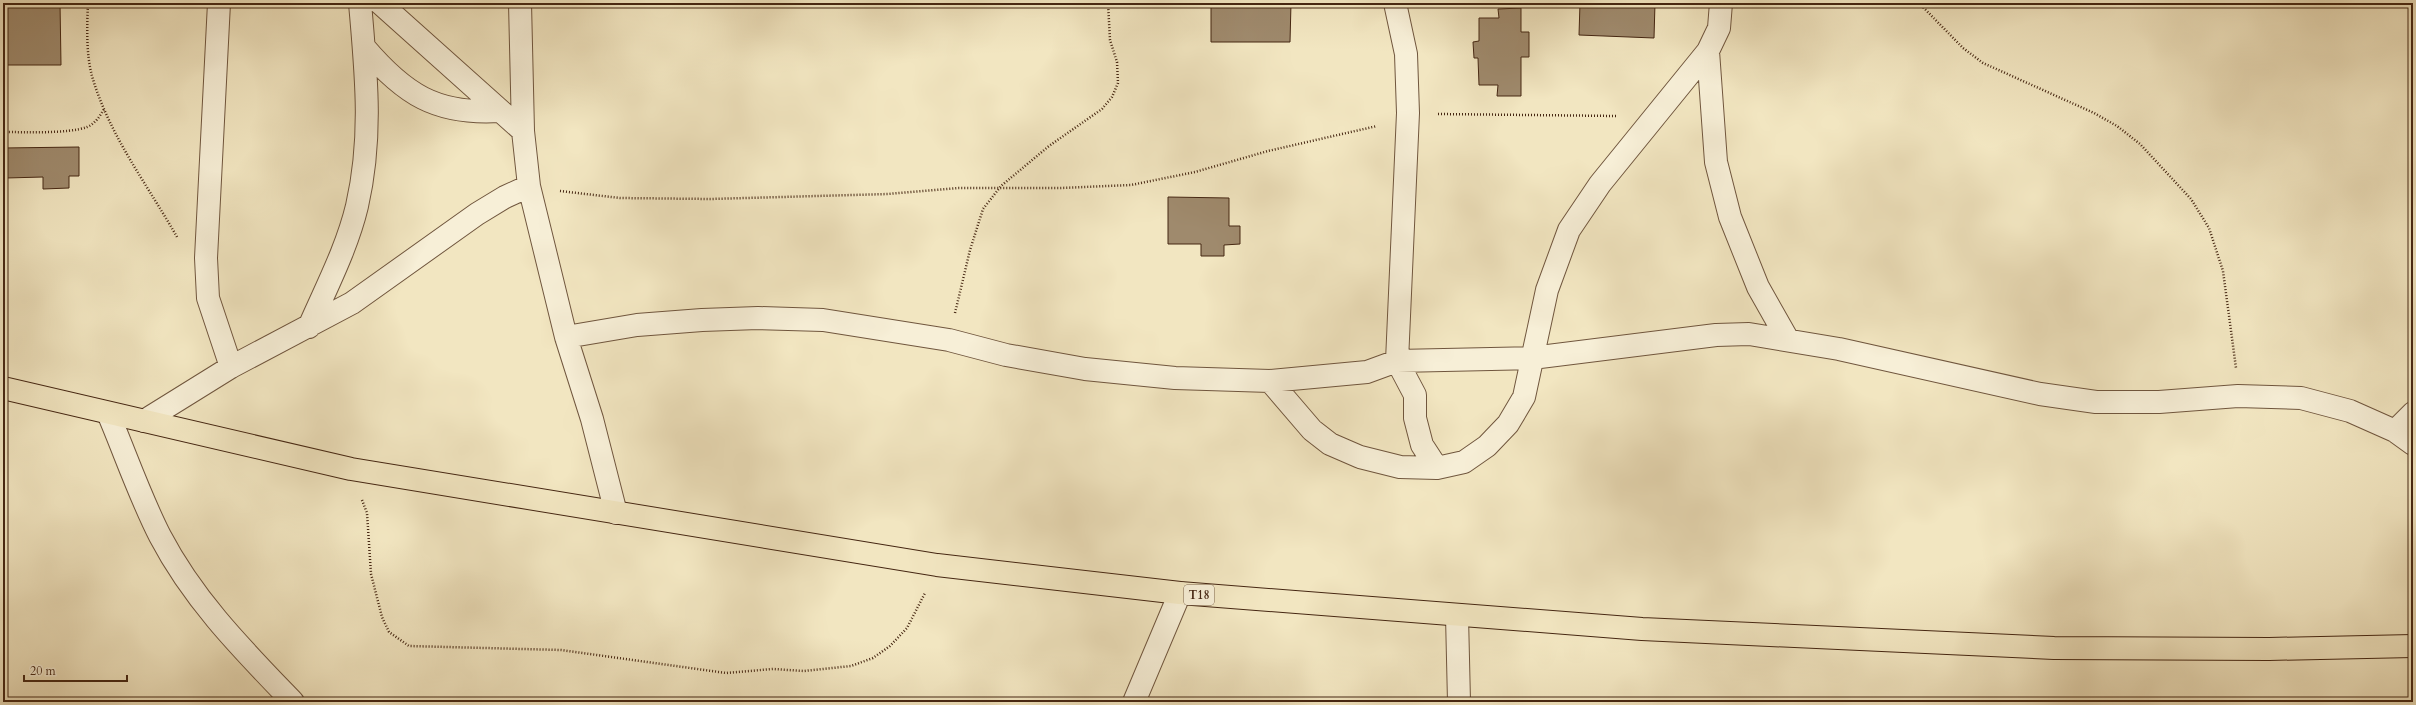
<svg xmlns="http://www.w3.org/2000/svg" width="2416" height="705" viewBox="0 0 2416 705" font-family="Cardo,serif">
  <rect width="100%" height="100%" fill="#f2e6c1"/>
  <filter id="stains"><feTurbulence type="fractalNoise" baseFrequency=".005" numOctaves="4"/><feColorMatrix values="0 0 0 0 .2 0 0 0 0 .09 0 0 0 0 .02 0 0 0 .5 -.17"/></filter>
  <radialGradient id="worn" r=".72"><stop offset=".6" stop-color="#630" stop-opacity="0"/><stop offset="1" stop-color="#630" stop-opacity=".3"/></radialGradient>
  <!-- building -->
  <path fill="#9f8a6d" stroke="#452612" d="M3,3H60L61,65H3Z
    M1211,3H1291L1290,42H1211Z
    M1580,3H1655L1654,38L1579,35Z
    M1521,8V32H1529V57H1521V96H1497L1498,85H1479L1478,58H1474L1473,42L1479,41V18H1499L1498,9Z
    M79,147V176H69V188L43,189V177L6,178V169H3V148Z
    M1168,197L1229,198V226H1240V244L1224,245V256H1201V244H1168Z"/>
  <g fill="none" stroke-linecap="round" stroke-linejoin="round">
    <!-- minor casing -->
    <g stroke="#70563e" stroke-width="24">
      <path id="minor" d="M219,3L206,258L208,298L231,367
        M380,3L523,131
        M520,3L523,131L529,186L566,337L592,419L616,513
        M1395,3L1406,54L1408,113L1397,361L1415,395V418L1422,445L1437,468
        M364,47C404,94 436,115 500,111
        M1708,51L1716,162L1730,217L1758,287L1788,340
        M309,327C326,288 347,248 357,206C373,136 366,73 360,3
        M566,337L637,325L702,320L758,318L823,320L949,340L1006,355L1085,369L1175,378L1270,381L1367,372L1397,361L1532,358L1716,335L1749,334L1839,349L2040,394L2096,402H2159L2238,396L2301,398L2350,411L2395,431L2413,444
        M1270,381L1312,430L1330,444L1360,457L1400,467L1437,468L1464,462L1487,446L1508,424L1524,397L1547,290L1569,230L1600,184L1708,51L1719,28L1721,3
        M108,413C125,453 140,497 160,536C194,601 243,650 293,702
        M144,421L231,367L352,303L477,214L505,197L529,186
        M2395,431L2413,413
        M1457,616L1459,702
        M1134,702L1180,593"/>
    </g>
    <!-- highway casing -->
    <g stroke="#452612" stroke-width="24">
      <path id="highway" d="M3,388L351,469L937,565L1180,593L1642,629L2054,648L2269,649L2413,646"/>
    </g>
    <!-- path -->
    <path stroke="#452612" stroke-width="2.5" stroke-dasharray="1 2" stroke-linecap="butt" d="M88,3C87,26 86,54 92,76C109,135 147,184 177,237
      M1919,3L1963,48L1983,63L2094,113L2117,126L2140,144L2191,199L2209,228L2223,271L2236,368
      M1438,114L1617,116
      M3,132C25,132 68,134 87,127C95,124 100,116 104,109
      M560,191L620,198L710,199L888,194L959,188H1061L1131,185L1195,172L1268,151L1377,126
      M955,313L970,250L983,209L1001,186L1049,146L1102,109L1112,97L1118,83L1117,62L1110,40L1108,3
      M362,500L367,513L371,574L382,617L389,632L409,646L561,650L726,673L773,669L804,671L851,666L873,658L890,646L907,628L925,593"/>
    <!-- minor -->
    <use href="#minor" stroke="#f7efd7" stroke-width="22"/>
    <!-- highway -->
    <use href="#highway" stroke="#f2e6c1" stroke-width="22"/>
  </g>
  <g text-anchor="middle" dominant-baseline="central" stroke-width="3" stroke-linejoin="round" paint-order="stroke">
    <!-- shield labels -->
    <rect fill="#f7efd7" stroke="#7a624d" stroke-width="1" x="1184" y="585" width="30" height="20" rx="3"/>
    <g font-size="12" font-weight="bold" fill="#452612">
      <text x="1199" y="595">T18</text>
    </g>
  </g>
  <!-- margin -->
  <rect width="2416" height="705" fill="none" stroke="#f2e6c1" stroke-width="16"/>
  <rect x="4" y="4" width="2408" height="697" fill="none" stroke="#452612" stroke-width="2"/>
  <rect x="8" y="8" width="2400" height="689" fill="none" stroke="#452612"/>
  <!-- scale -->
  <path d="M24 675v6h103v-6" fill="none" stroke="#452612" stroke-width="2"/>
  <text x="30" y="675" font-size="12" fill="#452612" stroke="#f7efd7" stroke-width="3" paint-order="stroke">20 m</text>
  <rect width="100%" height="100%" filter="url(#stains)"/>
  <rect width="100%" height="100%" fill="url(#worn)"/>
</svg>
